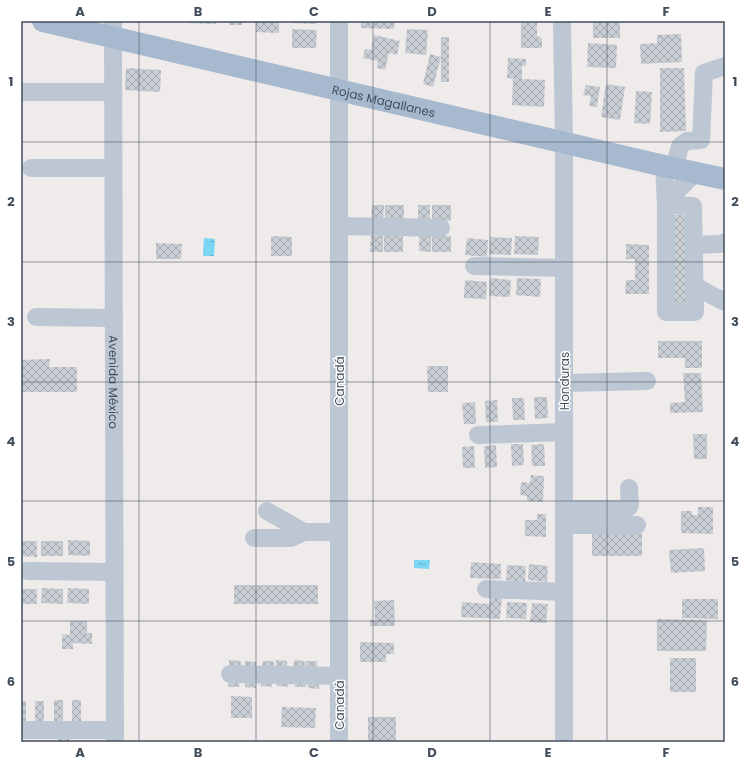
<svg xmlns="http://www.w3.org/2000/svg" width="746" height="763" viewBox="0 0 746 763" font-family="Poppins,sans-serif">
  <defs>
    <pattern id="water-ripples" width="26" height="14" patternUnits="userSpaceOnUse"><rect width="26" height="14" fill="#7bd5f4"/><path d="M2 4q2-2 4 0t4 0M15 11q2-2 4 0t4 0" fill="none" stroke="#66afc9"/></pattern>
    <pattern id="building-cross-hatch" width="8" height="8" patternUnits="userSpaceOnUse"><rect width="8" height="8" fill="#c9cdd4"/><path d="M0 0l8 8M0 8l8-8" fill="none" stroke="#a5a9af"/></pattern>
  </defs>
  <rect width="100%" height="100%" fill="#efebeb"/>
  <!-- water -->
  <path fill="url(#water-ripples)" d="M204,238L215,239L214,256H203Z
    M414,560H430L429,569L414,568Z"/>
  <!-- building -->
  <path fill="url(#building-cross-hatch)" d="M186,21H217L216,24L186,23Z
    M229,21H242V25H229Z
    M256,21H279V33L256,32Z
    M292,21H316V24L292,23Z
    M361,21H395L394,29L361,28Z
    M593,21H620V38H593Z
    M521,23H537V36L542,38V48H521Z
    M292,29L317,30L316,48H292Z
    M407,29L428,30L426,55L405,53Z
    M681,34L682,62L641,64L640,44L657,43V35Z
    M374,35L400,41L397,55L389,53L385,70L377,68L378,61L363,58L365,49L371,50Z
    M441,37H449V82H441Z
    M588,43L617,45L616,68L587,67Z
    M430,54L441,57L433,87L423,84Z
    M508,58L526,59V66H522V79L545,80L544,107L512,105L513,79L507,78Z
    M126,68L161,70L160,92L125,90Z
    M660,68H684L686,131L660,132Z
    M606,84L625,87L620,120L601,117Z
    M586,85L600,87L597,107L589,106L591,96L583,95Z
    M636,91L652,92L650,124L634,123Z
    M372,205H384L383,221L371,220Z
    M385,205H404V221H385Z
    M418,205H430V221H418Z
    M432,205H451V221H432Z
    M671,215H688V303H671Z
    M419,235L431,236V252L419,251Z
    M271,236L292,237V256H271Z
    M371,236H383V252H370Z
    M384,236H403V252H384Z
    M432,236H451V252H432Z
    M515,236L539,237L538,255L514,254Z
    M490,237L512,238L511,255L489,254Z
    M467,238L488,240L487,257L465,255Z
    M156,243L182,244L181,259H156Z
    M626,244L649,245V294H625L626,280H635V259H626Z
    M490,278L511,280L510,297L489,296Z
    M517,278L541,279L540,297L516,295Z
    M465,280L487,282L486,299L464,298Z
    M658,341H702V368H685V358H658Z
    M50,359L49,367H77V392H21V360Z
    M427,366H448V392H428Z
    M683,373H701L703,412L670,413V403L685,402Z
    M534,397H547L548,418L535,419Z
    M512,398H524L525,420H513Z
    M497,400L498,422H486L485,401Z
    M475,402L476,424H464L462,403Z
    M693,434H707V459H694Z
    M511,444H523L524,465L512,466Z
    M544,444L545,466H532L531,445Z
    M496,445L497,467L485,468L484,446Z
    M474,446L475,468H463L462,447Z
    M531,475L544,476L543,502L527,501V496L520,495L521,482L530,483Z
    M698,507H713V534L681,533V511H692V515H698Z
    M537,514H546V537L525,536V520H537Z
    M592,533H642V556H592Z
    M68,540L90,541V556L68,555Z
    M21,541H37V557L21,556Z
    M41,541H63V556H41Z
    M704,548L705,571L671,573L669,550Z
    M471,562L501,564V579L470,578Z
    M529,564L548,566L547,582L528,580Z
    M507,565L526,566L525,582L506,580Z
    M234,585H318V604H234Z
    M42,588L63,589V604L41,603Z
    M68,588L89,589V604L67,603Z
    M21,589H37V604H21Z
    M490,598H502L500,619L461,617L462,602L490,604Z
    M682,599H718V619L682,618Z
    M394,600L395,626H370V620H375L374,601Z
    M507,602L527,603L526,619L506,618Z
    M532,603L548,604L546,623L530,622Z
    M657,619L707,620L706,651H657Z
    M70,621H87V633H92V644L73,643V649H62V634L70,635Z
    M360,642L394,643V654H386V662H360Z
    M670,658H696V692H670Z
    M229,660L241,661L240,670L229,669Z
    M276,660L287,661V670L275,669Z
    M294,660L305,661L304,670L293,669Z
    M245,661L256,662V671L244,670Z
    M263,661H274L273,671L262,670Z
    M306,661H317V670H305Z
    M261,677L272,678V687L261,686Z
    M277,677L289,678L288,687L277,686Z
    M229,678H240L239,687H228Z
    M245,678L256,679V688L245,687Z
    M295,678H306V687H295Z
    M309,679L320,680L319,689L308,688Z
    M231,696L252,697V718H231Z
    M54,700H63V723L54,722Z
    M72,700H81V722H72Z
    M21,701H26V723H21Z
    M35,701H44V723H35Z
    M282,707L316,708L315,728L281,727Z
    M368,717H396V742H368Z
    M69,732V742H58L57,733Z"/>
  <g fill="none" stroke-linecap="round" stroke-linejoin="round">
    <!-- minor -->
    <g stroke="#bdc7d3" stroke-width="18">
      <path id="s1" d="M113,21L115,742"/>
      <path d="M339,21V742"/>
      <path d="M562,21L564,143V742"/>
      <path d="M21,92H113"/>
      <path d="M664,166L666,205"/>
      <path d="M31,168H113"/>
      <path d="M674,169L680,146L687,141L701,140L704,73L725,66"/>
      <path d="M666,205L693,206L695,312H666Z"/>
      <path d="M666,205L679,189L695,173"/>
      <path d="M339,226L441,228"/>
      <path d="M694,245L720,244L725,242"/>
      <path d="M474,266L564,268"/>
      <path d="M694,286L725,302"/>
      <path d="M36,317L114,318"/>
      <path d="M564,383L647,381"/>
      <path d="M478,435L564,432"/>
      <path d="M564,509H625L628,508L630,505L629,488"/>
      <path d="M267,511L304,532"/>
      <path d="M564,525H637"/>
      <path d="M254,538H291L304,532H339"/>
      <path d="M27,571L114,572"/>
      <path d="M486,589L564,592"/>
      <path d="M230,674L339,676"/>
      <path d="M21,730H115"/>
    </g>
    <!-- major -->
    <path stroke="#a7b9ce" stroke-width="22" id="s2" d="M43,21L664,166L725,179"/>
  </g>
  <!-- grid -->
  <path fill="none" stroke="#424e5b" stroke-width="1" stroke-opacity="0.55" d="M139,21V742M256,21V742M373,21V742M490,21V742M607,21V742M21,142H725M21,262H725M21,382H725M21,501H725M21,621H725"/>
  <g text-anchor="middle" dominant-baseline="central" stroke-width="3" stroke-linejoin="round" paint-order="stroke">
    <!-- street labels -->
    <g font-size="12" fill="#424e5b" stroke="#fff">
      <text stroke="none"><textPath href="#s2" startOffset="350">Rojas Magallanes</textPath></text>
      <text stroke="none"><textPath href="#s1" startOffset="361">Avenida México</textPath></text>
      <text transform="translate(339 381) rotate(-90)">Canadá</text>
      <text transform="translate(564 381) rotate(-90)">Honduras</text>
      <text transform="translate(339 705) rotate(-90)">Canadá</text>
    </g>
  </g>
  <!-- border -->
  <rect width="746" height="763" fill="none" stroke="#ffffff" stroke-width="44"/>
  <rect x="22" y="22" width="702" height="719" fill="none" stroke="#424e5b" stroke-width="1.5"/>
  <g font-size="13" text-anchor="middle" font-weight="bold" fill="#424e5b">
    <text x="80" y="16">A</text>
    <text x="198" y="16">B</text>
    <text x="314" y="16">C</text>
    <text x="432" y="16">D</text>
    <text x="548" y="16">E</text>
    <text x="666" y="16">F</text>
    <text x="11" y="86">1</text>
    <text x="735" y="86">1</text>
    <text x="11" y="206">2</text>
    <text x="735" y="206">2</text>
    <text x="11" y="326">3</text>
    <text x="735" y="326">3</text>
    <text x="11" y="446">4</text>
    <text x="735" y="446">4</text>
    <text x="11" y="566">5</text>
    <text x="735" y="566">5</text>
    <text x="11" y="686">6</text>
    <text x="735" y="686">6</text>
    <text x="80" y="757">A</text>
    <text x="198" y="757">B</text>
    <text x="314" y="757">C</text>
    <text x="432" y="757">D</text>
    <text x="548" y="757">E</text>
    <text x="666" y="757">F</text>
  </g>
</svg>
